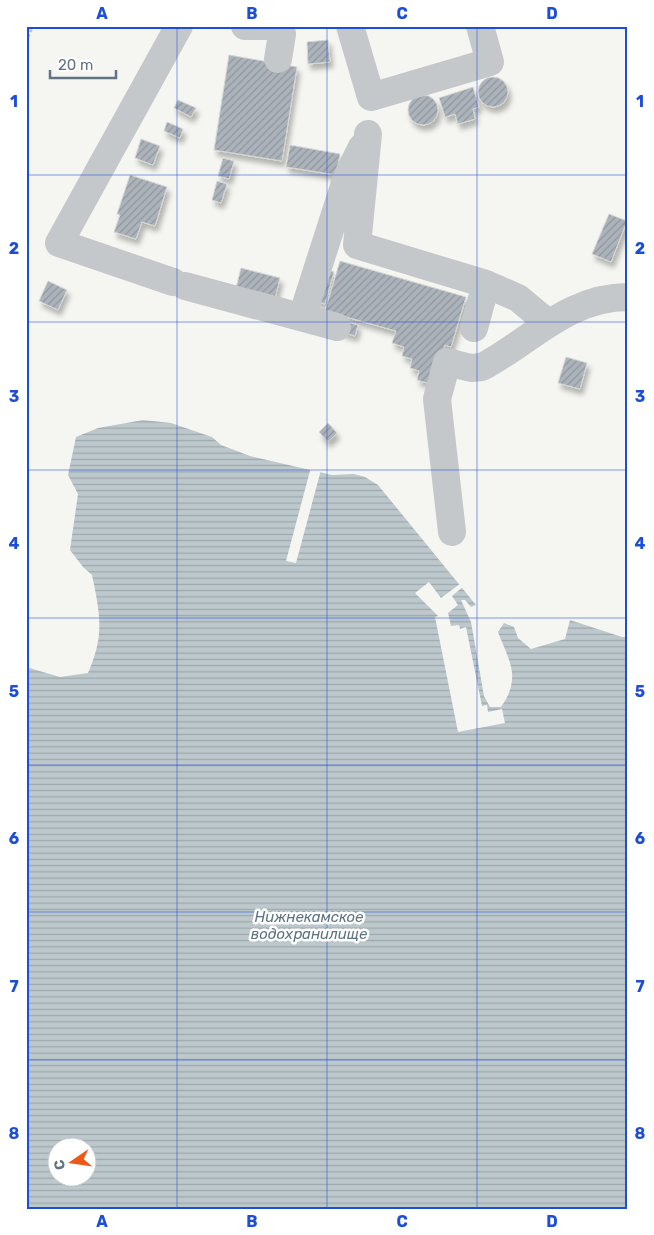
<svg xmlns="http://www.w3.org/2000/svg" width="654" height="1235" viewBox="0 0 654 1235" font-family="Rubik,sans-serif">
  <defs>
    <pattern id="water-rules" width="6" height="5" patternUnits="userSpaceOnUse" patternTransform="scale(1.25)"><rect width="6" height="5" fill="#bdc8cd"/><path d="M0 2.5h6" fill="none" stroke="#9da7ac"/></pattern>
    <pattern id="building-hatch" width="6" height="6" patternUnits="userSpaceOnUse" patternTransform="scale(1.25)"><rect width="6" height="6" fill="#acb3ba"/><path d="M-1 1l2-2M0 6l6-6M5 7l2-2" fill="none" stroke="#8f969d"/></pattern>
    <filter id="shadow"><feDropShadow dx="3" dy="5.5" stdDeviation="2.5" flood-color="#0004"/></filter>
  </defs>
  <rect width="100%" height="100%" fill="#f5f5f1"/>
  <!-- water -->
  <path fill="url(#water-rules)" fill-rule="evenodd" d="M143,420L171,423L212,437L221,445L250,456L332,475L354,474L365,477L378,485L476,605L471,607L465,600H461L471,622L484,696L490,707H501C522,677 509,661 498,632L504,623L514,627L518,638L531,649L565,639L570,620L622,637H628V1209H26V667L60,677L88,673C105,634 100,614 92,575L83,567L70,550L78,494L68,475L76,437L98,428ZM58,1148H88V1178H58Z"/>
  <!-- pier -->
  <path fill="#f5f5f1" d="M311,467L321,470L296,563L286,561Z
    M429,582L441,598L461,583L464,586L452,596L458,605L448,613L451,626L459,625L460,629L466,627L482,706L487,705L488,712L502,709L505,723L458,732L435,617L438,616L415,593Z"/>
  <!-- building -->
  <path fill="url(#building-hatch)" stroke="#d6d6d4" filter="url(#shadow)" d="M328,40L330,62L308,64L307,42Z
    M229,55L297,67L282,161L214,150Z
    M478 92a15 15 0 1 1 30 0a15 15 0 1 1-30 0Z
    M473,87L479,107L473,109L475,119L458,124L455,114L445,117L439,98Z
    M408 110a15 15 0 1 1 30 0a15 15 0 1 1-30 0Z
    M178,100L196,108L191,117L174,108Z
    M167,122L183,129L180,138L164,131Z
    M141,139L160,146L153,165L135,158Z
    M290,145L340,154L336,175L286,167Z
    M223,158L234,161L229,179L218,176Z
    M130,175L167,187L155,226L142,222L136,239L114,232L120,215L117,214Z
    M217,181L227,184L221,203L212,200Z
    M609,214L627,221L611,262L592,254Z
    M340,261L466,297L451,347L445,345L434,385L417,380L419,371L410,368L412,359L402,356L404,347L392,343L396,331L325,311Z
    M241,268L280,278L274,302L235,292Z
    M324,268L334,272L325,304L315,301Z
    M48,281L67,290L58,310L39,301Z
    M344,321L358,325L355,336L341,332Z
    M566,357L587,363L580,389L558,383Z
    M328,423L337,433L328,442L319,432Z"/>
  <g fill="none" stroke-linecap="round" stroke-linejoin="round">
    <!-- path -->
    <path stroke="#bec0c2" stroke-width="3" stroke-dasharray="2.5 2.5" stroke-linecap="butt" d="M26,41L33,26"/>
    <!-- minor -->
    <path stroke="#c4c8cb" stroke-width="28" d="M245,26H280L282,34L278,59
      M350,26L371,97L490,62L480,26
      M368,134L357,245L486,284L474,328
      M173,282L59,243L179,26
      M486,284L518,298L548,323
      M185,286L337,327
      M302,317L347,177L362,147
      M452,532L437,399L447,362L471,368L482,367C531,341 568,297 628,297"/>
  </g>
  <!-- grid -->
  <path fill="none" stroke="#1d4ed8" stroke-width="1" stroke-opacity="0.55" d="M177,26V1209M327,26V1209M477,26V1209M26,175H628M26,322H628M26,470H628M26,618H628M26,765H628M26,912H628M26,1060H628"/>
  <g text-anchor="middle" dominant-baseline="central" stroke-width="5" stroke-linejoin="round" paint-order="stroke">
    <!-- water labels -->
    <g font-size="15" font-style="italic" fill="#5e7581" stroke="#fff">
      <text x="309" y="917">Нижнекамское<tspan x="309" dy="17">водохранилище</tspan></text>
    </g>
  </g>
  <!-- border -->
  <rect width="654" height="1235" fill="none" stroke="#ffffff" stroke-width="55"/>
  <!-- north arrow -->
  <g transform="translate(72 1162) rotate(257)"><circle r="24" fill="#ffffff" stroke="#c0c7ce"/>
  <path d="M0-4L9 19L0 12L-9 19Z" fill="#ed5819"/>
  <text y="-8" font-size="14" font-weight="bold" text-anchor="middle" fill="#627384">С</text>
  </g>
  <!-- scale -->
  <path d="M50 70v8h66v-8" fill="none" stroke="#627384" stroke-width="2.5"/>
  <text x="58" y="70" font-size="15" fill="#627384" stroke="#ffffff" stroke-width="4" paint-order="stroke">20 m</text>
  <rect x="28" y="28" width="598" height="1180" fill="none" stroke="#1d4ed8" stroke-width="2"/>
  <g font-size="16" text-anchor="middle" font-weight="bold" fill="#1d4ed8">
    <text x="102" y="19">A</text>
    <text x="252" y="19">B</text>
    <text x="402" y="19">C</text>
    <text x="552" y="19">D</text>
    <text x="14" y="107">1</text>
    <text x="640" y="107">1</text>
    <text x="14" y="254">2</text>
    <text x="640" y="254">2</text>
    <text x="14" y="402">3</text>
    <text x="640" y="402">3</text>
    <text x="14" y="549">4</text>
    <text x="640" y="549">4</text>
    <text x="14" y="697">5</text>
    <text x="640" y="697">5</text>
    <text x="14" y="844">6</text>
    <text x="640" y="844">6</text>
    <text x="14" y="992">7</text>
    <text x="640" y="992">7</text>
    <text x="14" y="1139">8</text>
    <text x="640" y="1139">8</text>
    <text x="102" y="1227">A</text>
    <text x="252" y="1227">B</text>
    <text x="402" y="1227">C</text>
    <text x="552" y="1227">D</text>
  </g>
</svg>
